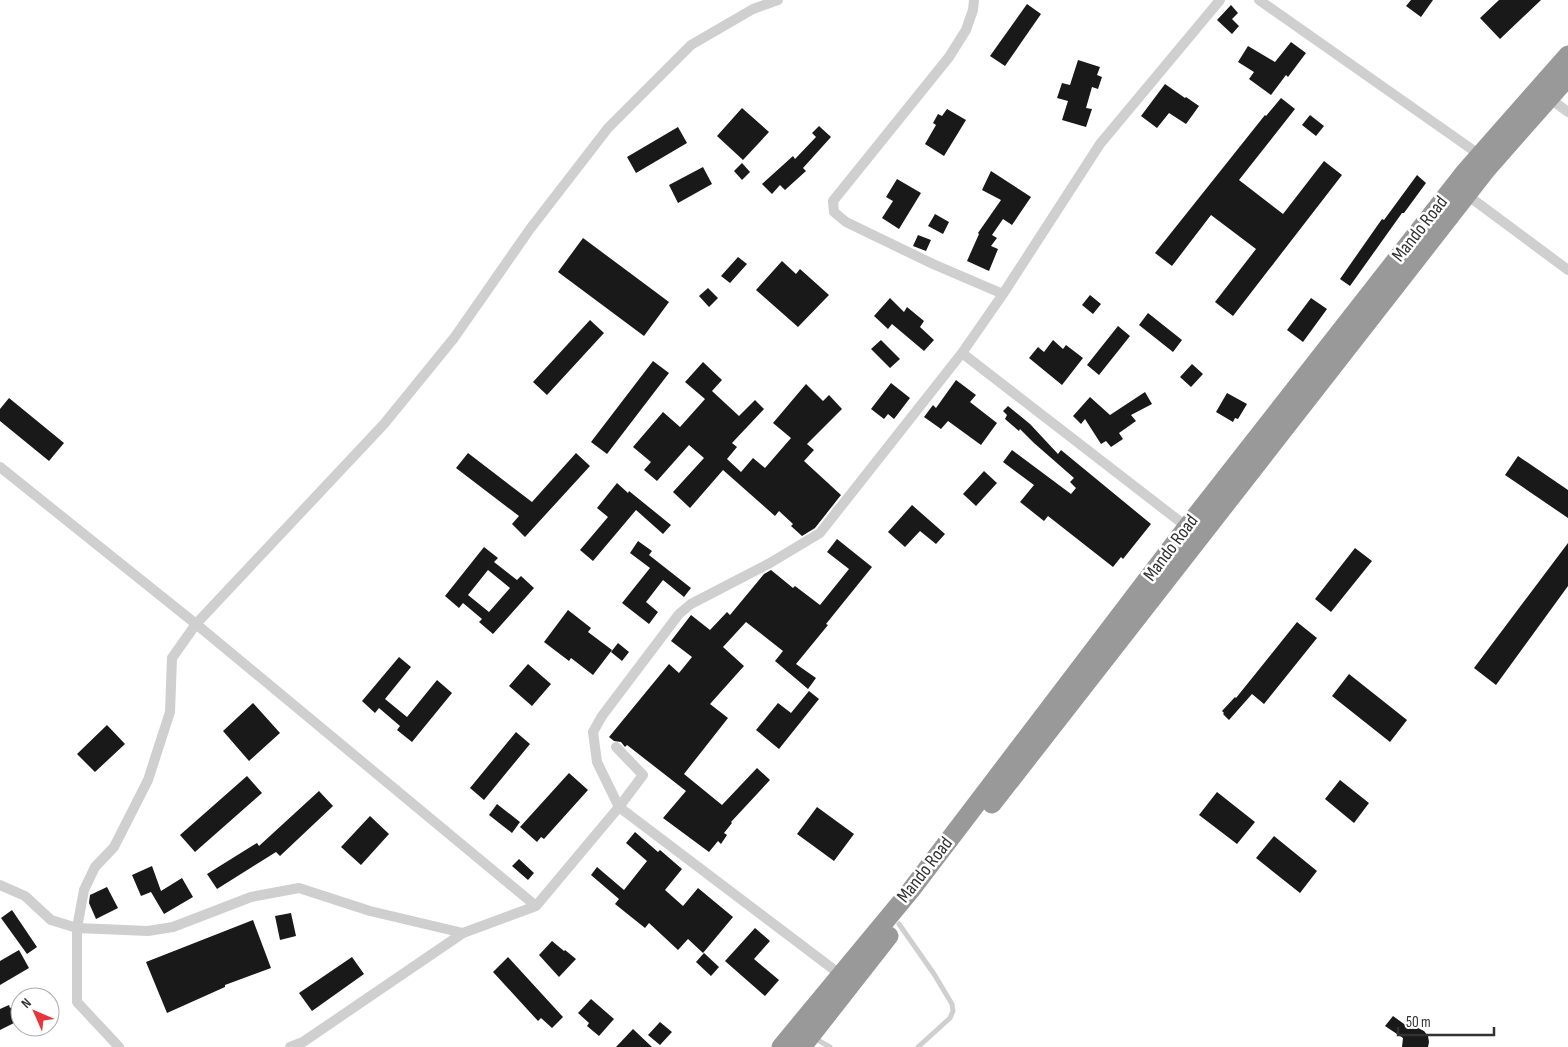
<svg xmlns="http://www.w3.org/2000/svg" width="1568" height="1047" viewBox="0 0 1568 1047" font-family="'Sofia Sans Condensed',sans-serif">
  <rect width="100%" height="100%" fill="#fff"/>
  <!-- building -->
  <path fill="#191919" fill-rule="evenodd" d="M1411,0H1433L1421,17L1406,6Z
    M1499,0H1541L1500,39L1480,18Z
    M1027,4L1041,14L1005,66L990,56Z
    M1231,5L1238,13L1232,19L1239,26L1232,34L1217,20Z
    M1291,42L1306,53L1288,77L1286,75L1271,95L1249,79L1254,72L1238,62L1248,46L1275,62Z
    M1078,60L1100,67L1097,75L1102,77L1098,89L1092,87L1086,108L1092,109L1086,127L1062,120L1068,101L1057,98L1062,83L1070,85Z
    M1165,84L1185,98L1186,97L1199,106L1186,124L1169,113L1157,128L1141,116Z
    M1281,98L1295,109L1239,180L1283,214L1324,161L1342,175L1233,316L1215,302L1256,249L1211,215L1172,266L1155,253L1265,115L1266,116Z
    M742,108L769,132L743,160L717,136Z
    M947,109L966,120L944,156L925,144L936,125L933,123L938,114L942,116Z
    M1310,115L1324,126L1316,136L1302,125Z
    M819,126L831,137L803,168L806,171L785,190L780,185L772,194L762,184L793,156L795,159L816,137L812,133Z
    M678,127L687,143L636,173L627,157Z
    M742,163L750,172L742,180L734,171Z
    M703,167L712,184L678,203L669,185Z
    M991,171L1031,197L1012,225L1003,219L992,235L997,238L991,246L998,249L989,271L967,261L979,234L978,233L1001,200L982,190Z
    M1417,175L1426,183L1404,213H1402L1350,286L1340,279L1382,219L1384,220Z
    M897,179L921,193L899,229L882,218L893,201L886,197Z
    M935,214L949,222L943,234L928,226Z
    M918,235L931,240L926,251L913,246Z
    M583,238L669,302L644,336L558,272Z
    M738,257L747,264L730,283L721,276Z
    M782,261L796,274L800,269L829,295L798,327L756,290Z
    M708,288L718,298L709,307L699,296Z
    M1090,295L1101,304L1093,314L1082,305Z
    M890,298L904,312L907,307L924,321L920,327L934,340L924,351L892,324L888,329L874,316Z
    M1311,298L1327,309L1303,342L1287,330Z
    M1148,313L1182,340L1173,352L1139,325Z
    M590,320L604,333L547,395L533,382Z
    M1118,326L1130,336L1099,375L1087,365Z
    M881,340L900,359L890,368L871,349Z
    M1053,340L1063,349L1066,345L1083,358L1062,385L1029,358L1038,347L1044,352Z
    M653,361L669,373L607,454L591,442Z
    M703,362L722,380L712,391L739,416L755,400L764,409L732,443L737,447L727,459L741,472L753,458L765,468L791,438L773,423L806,384L823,401L829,395L842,409L807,444L814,450L804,461L841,495L815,528L802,536L791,526L793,524L779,511L775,516L723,470L690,508L673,492L704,458L689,445L657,481L644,470L651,462L633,447L663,412L680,427L705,399L685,382Z
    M1192,364L1203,374L1191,387L1180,377Z
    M956,380L976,395L970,402L997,423L981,445L948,421L941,429L924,417L933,405L936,408Z
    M891,383L910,398L894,419L888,414L884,419L871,409Z
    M1145,392L1152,404L1131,415L1136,421L1119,433L1123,439L1111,447L1106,441L1101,444L1085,419L1081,424L1073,416L1090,397L1110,415Z
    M1227,393L1247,404L1238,419L1235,418L1233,422L1216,412Z
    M9,398L64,443L49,461L0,421V409Z
    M1008,406L1030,424L1058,454L1061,450L1151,524L1123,559L1121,557L1113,567L1048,516L1044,521L1020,502L1034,485L1003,462L1012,450L1071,494L1076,488L1070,482L1074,478L1034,443L1020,429L1019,431L1005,419L1007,415L1003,411Z
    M468,453L532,502L576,453L590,466L525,537L512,524L519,516L456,468Z
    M1518,456L1568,490V518L1505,475Z
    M984,471L997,483L976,506L963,494Z
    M617,483L628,493L629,491L671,525L663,534L636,510L593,561L580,550L608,517L597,508Z
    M912,505L945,534L936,544L920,531L905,547L888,532Z
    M837,539L872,567L826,624L828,625L796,664L816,678L808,689L775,661L783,651L746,622L723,647L744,666L710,704L728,718L684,774L722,805L757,768L770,780L731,822L732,823L724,833L727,835L721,844L718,841L709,852L663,818L686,791L627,745L625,747L621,742L614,741L609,737L669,664L679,673L692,657L671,641L691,615L710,630L727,612L730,615L764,574L771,570L793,588L795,586L820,605L849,569L827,552Z
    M638,541L652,551L649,555L691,588L684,597L663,580L646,602L658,612L649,624L622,603L650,568L630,553Z
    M1568,543V586L1496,685L1474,668Z
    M484,547L498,558L494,562L517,580L521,576L534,588L493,634L479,622L482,619L463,603L459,608L445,596ZM488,570L510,588L489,612L468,595Z
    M1355,548L1372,561L1331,612L1315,599Z
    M568,610L591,628L588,632L612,650L593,675L571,658L569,661L544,642Z
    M1297,622L1317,638L1264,704L1252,694L1229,720L1223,714L1224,713L1222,711L1235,697L1236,698Z
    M618,643L629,652L622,661L611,652Z
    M399,657L411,667L385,699L407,717L437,680L452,693L412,742L397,730L400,726L379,708L375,713L362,701Z
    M528,664L551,684L532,706L509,686Z
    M1349,674L1407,720L1390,742L1332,696Z
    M809,691L819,699L779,749L756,730L778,703L791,713Z
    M253,703L280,733L249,761L223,731Z
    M107,725L125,744L95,772L77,754Z
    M516,732L530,744L484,800L470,788Z
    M569,773L588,790L544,839L541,837L537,842L520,827Z
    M247,776L262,793L195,852L180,835Z
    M1340,780L1369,803L1354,823L1325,799Z
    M319,791L333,806L280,856L276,852L217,889L207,874L257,843L259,846Z
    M1217,792L1255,822L1237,844L1199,815Z
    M497,804L520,822L512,833L489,815Z
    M817,807L854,834L834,861L797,834Z
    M370,816L389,834L361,865L341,847Z
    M635,832L658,852L660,850L682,869L665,890L683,906L698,888L733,917L703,953L688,939L678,950L649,923L645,928L615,904L619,899L591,875L597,867L624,890L647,861L626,843Z
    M1274,836L1317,871L1300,893L1256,858Z
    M519,859L534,873L528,880L512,866Z
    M152,866L161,891L182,878L193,897L164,914L151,892L141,896L132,875Z
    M107,887L118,908L96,919L89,903L90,895Z
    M12,910L37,947L27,954L1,918Z
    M291,913L296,936L280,940L275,916Z
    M253,920L271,968L225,985V987L167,1013L146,962Z
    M755,928L770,941L754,959L779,980L765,996L725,961Z
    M552,941L564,951L565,950L576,959L559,977L539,955Z
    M19,950L29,968L0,985V961Z
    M704,953L719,967L711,976L696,962Z
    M352,957L364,974L312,1011L299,993Z
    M508,957L563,1017L552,1028L541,1018L538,1021L493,972Z
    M591,999L614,1019L599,1036L587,1026L589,1023L578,1013Z
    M20,1003V1020L0,1030V1009L9,1005L10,1008Z
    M1393,1016L1411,1029L1418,1028L1424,1031L1428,1036L1429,1042L1428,1047H1402L1403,1038L1385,1026Z
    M660,1022L672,1032L660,1045L648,1035Z
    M633,1029L652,1047H616Z"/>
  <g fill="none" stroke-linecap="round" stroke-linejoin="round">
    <!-- lane -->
    <path stroke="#cfcfcf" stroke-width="5" d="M899,924L934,974L952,1004L953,1011L950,1018L918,1047
      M814,1038L830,1047"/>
    <!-- street -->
    <path stroke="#cfcfcf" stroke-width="10" d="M974,0L973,10L966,30L949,57L833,201L834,212L846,222L933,264L1003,294
      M1259,0L1480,155
      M1549,98L1568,112
      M1467,195L1568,270
      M962,353L1187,527
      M0,467L196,624L536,906
      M0,885L25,896L51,920L77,928L148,931L173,927L251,897L299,888L370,911L463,933
      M841,975L619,807L597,762L593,732L602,716L679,614L691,604L770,563L820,533L962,353L1003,294L1100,144L1220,0
      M119,1047L77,1002V928L84,890L95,867L114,847L148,780L170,712L172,658L196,624L384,424L454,338L530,229L608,128L691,45L753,9L778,0
      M290,1047L303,1042L463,933L536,906L619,807L643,775L616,747"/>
    <!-- highway -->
    <path stroke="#999" stroke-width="19" d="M992,804L1487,169L1568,77
      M781,1047L911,890L1187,527L1464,173L1568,55
      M802,1047L889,936"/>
  </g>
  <g text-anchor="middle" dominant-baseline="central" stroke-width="5" stroke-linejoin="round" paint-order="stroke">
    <!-- street labels -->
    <g font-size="19" fill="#323232" stroke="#fff">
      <text transform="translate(1420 229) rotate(-52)">Mando Road</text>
      <text transform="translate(1171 548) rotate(-53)">Mando Road</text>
      <text transform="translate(925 870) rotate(-52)">Mando Road</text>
    </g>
  </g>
  <!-- north arrow -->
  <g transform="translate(35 1012) rotate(315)"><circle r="24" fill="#ffffff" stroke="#adadad"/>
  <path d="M0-4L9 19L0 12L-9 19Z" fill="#e7363b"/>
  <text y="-8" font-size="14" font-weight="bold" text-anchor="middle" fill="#323232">N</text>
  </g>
  <!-- scale -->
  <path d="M1398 1027v8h96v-8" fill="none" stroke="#323232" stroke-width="2.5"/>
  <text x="1406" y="1027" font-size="15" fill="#323232" stroke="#ffffff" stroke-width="4" paint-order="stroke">50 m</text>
</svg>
